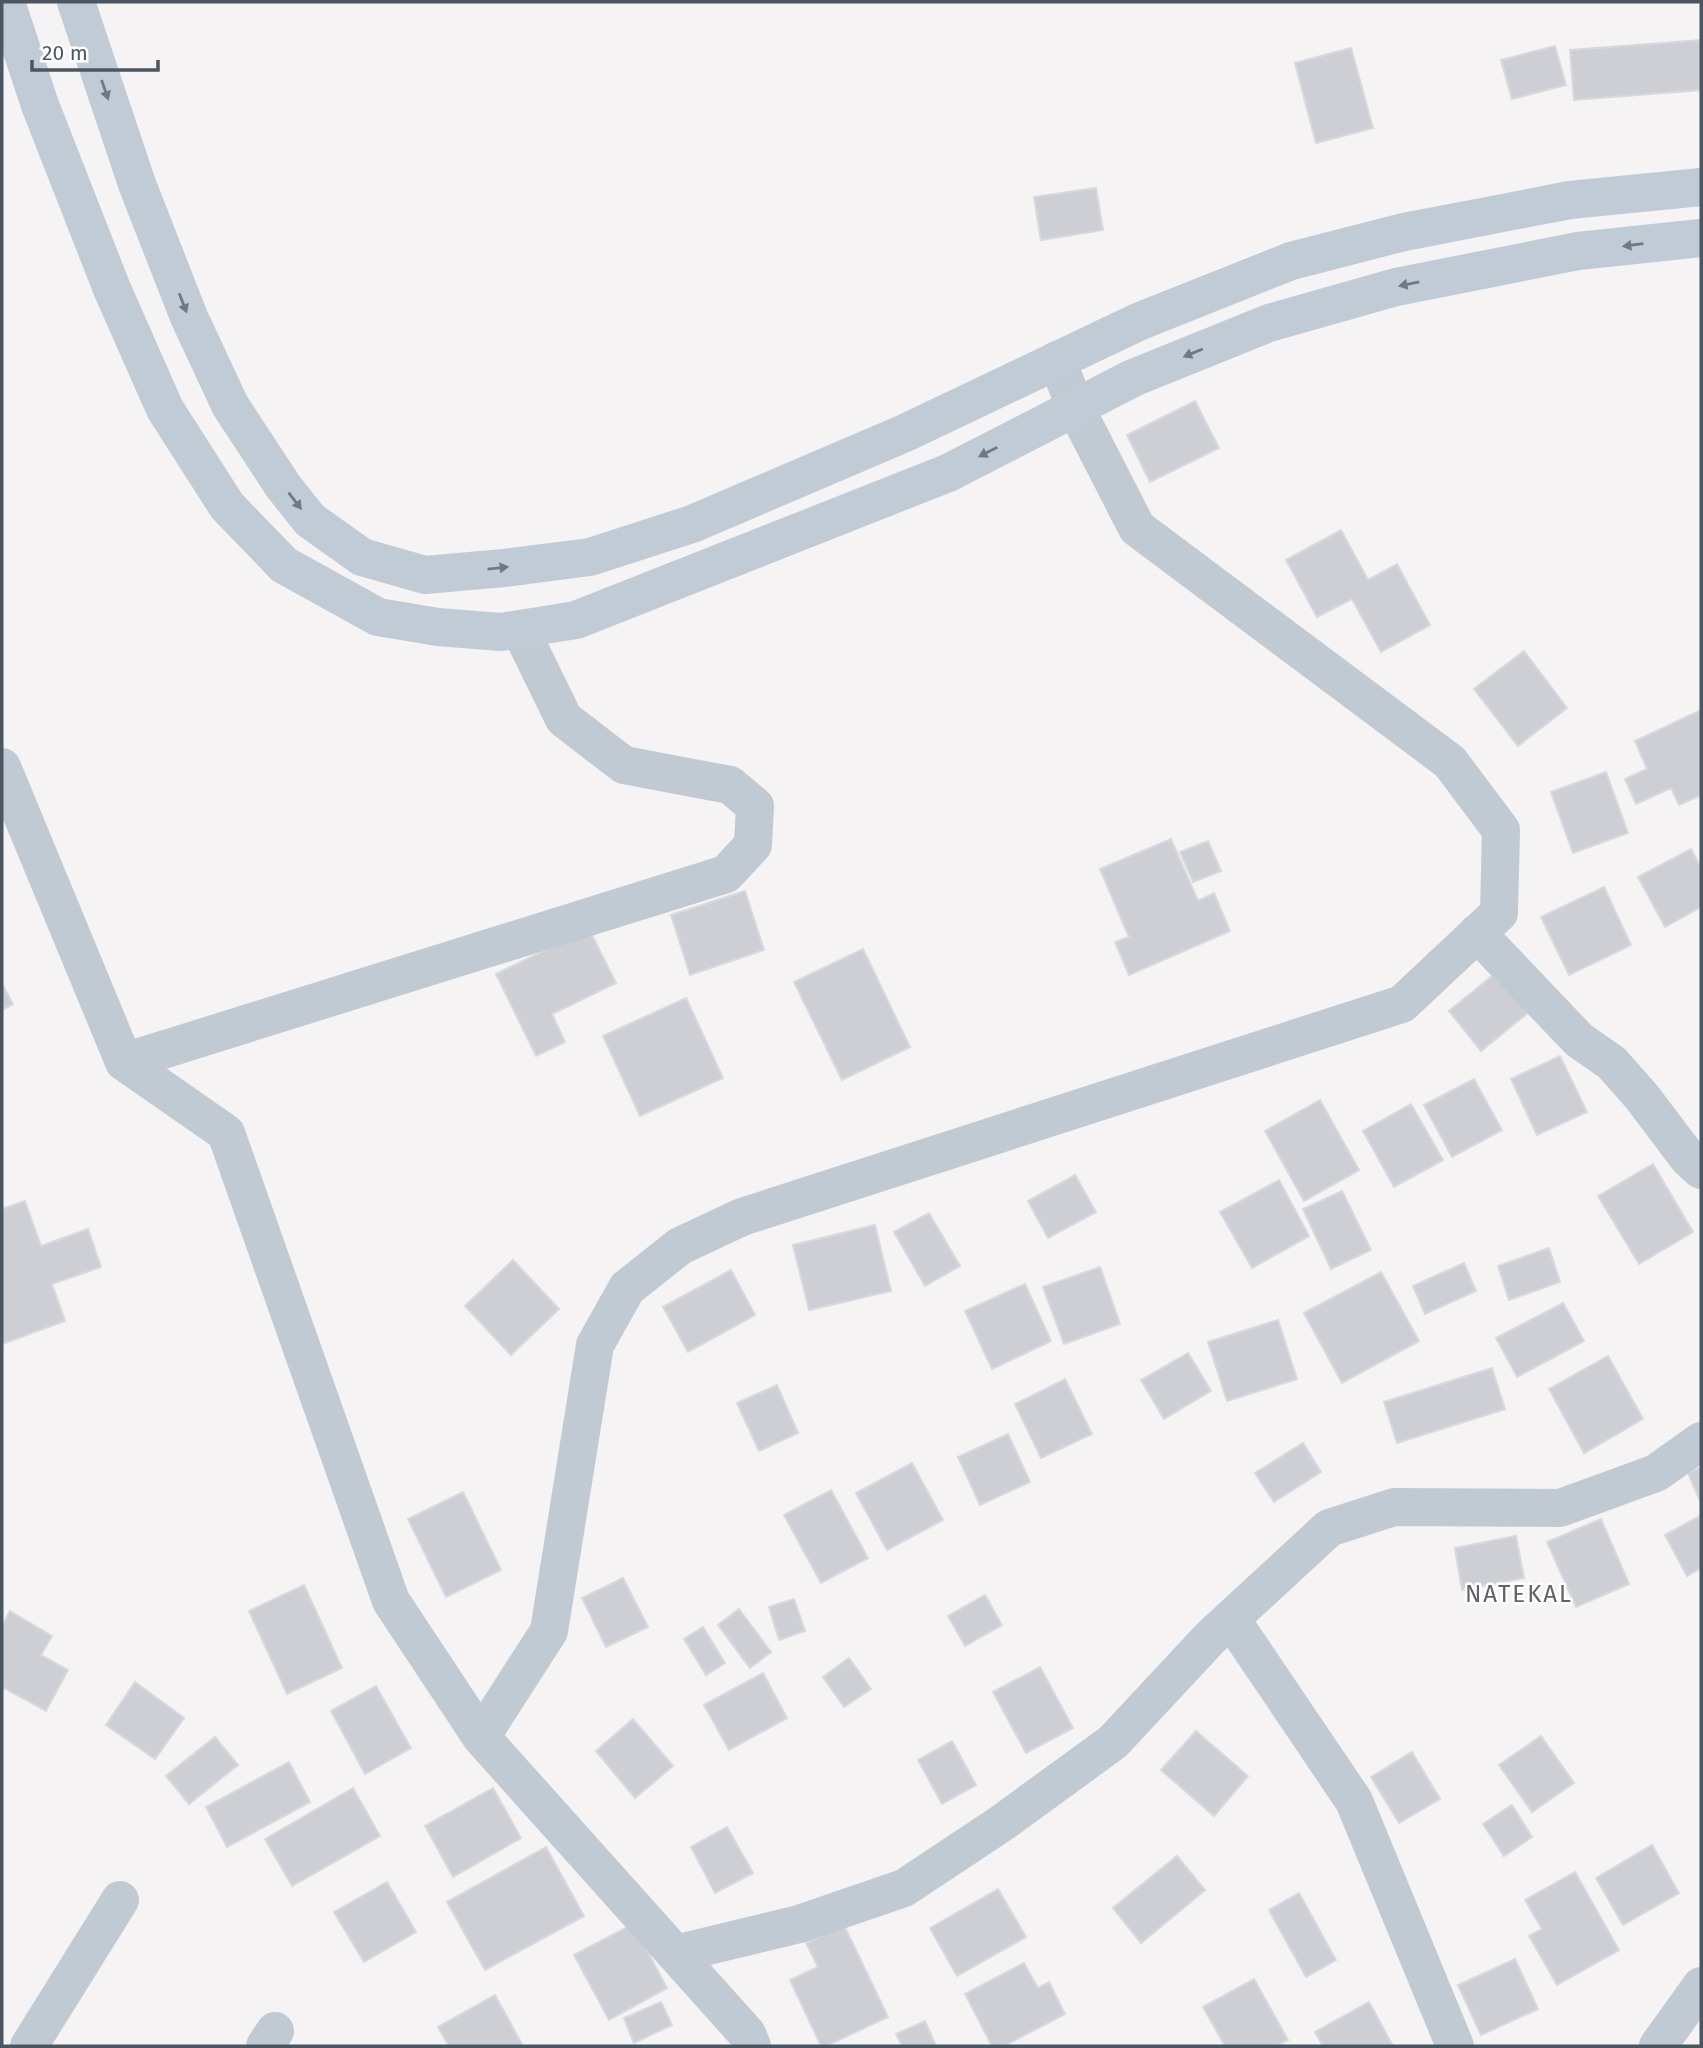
<svg xmlns="http://www.w3.org/2000/svg" width="1703" height="2048" viewBox="0 0 1703 2048" font-family="'Fira Sans',sans-serif">
  <rect width="100%" height="100%" fill="#f5f3f3"/>
  <!-- building -->
  <path fill="#cdcfd5" stroke="#d7d9de" stroke-width="2" d="M1701,40V90L1574,100L1570,50Z
    M1555,46L1566,85L1512,99L1501,60Z
    M1351,48L1373,128L1316,143L1295,63Z
    M1096,188L1103,230L1041,240L1034,197Z
    M1195,401L1219,448L1150,482L1127,435Z
    M1341,530L1368,580L1397,564L1430,625L1381,652L1352,599L1317,617L1286,560Z
    M1524,651L1567,708L1518,746L1474,689Z
    M1701,710V795L1679,805L1671,788L1636,804L1625,779L1647,769L1635,741Z
    M1606,772L1628,833L1573,853L1551,792Z
    M1171,839L1198,901L1214,893L1230,931L1129,975L1115,942L1129,937L1100,869Z
    M1208,841L1221,871L1193,882L1180,852Z
    M1691,849L1701,868V907L1665,927L1638,877Z
    M1604,887L1631,945L1569,975L1541,917Z
    M745,891L764,950L690,975L671,915Z
    M589,929L616,983L552,1014L565,1042L536,1056L496,974Z
    M863,949L910,1047L842,1080L794,982Z
    M1497,972L1529,1012L1481,1051L1449,1011Z
    M2,984L13,1004L2,1010Z
    M686,998L723,1078L640,1116L603,1036Z
    M1560,1056L1587,1112L1537,1135L1511,1079Z
    M1474,1079L1502,1130L1452,1157L1424,1105Z
    M1320,1100L1359,1170L1304,1201L1265,1131Z
    M1411,1104L1443,1160L1394,1187L1363,1131Z
    M1653,1164L1693,1232L1639,1264L1598,1196Z
    M1075,1175L1096,1212L1048,1238L1028,1201Z
    M1279,1180L1309,1236L1252,1268L1220,1212Z
    M1342,1191L1371,1250L1331,1269L1303,1209Z
    M25,1201L41,1246L88,1229L101,1267L52,1284L65,1321L2,1344V1209Z
    M929,1213L960,1266L925,1286L894,1232Z
    M875,1225L891,1291L809,1310L793,1245Z
    M1549,1248L1560,1282L1509,1300L1498,1266Z
    M513,1260L559,1309L511,1355L465,1306Z
    M1464,1263L1476,1291L1425,1314L1413,1286Z
    M1100,1267L1120,1324L1064,1344L1043,1287Z
    M731,1270L755,1315L688,1352L663,1307Z
    M1381,1272L1419,1341L1342,1383L1304,1313Z
    M1025,1284L1051,1341L992,1369L965,1311Z
    M1563,1303L1584,1341L1517,1377L1496,1338Z
    M1278,1320L1297,1379L1227,1401L1208,1342Z
    M1188,1353L1211,1391L1164,1419L1141,1380Z
    M1608,1356L1643,1419L1584,1453L1549,1389Z
    M1492,1368L1505,1409L1397,1443L1384,1402Z
    M1065,1379L1092,1434L1041,1458L1015,1404Z
    M777,1385L798,1433L759,1451L737,1403Z
    M1008,1434L1030,1482L980,1505L958,1457Z
    M1303,1443L1321,1472L1274,1502L1255,1473Z
    M912,1463L943,1520L887,1550L856,1493Z
    M1701,1467V1503L1688,1473Z
    M831,1490L868,1558L821,1583L784,1515Z
    M463,1492L501,1570L446,1597L408,1519Z
    M1700,1516L1701,1568L1687,1576L1665,1535Z
    M1601,1519L1629,1584L1576,1607L1547,1542Z
    M1516,1536L1524,1578L1462,1590L1455,1548Z
    M623,1578L648,1627L606,1647L582,1598Z
    M304,1585L342,1668L287,1694L249,1611Z
    M985,1595L1002,1625L965,1646L948,1616Z
    M794,1599L805,1631L779,1640L769,1607Z
    M739,1609L771,1652L750,1668L718,1625Z
    M10,1611L52,1636L41,1655L68,1670L46,1711L2,1687V1626Z
    M703,1627L725,1663L706,1675L684,1639Z
    M849,1658L871,1689L844,1707L823,1677Z
    M1040,1667L1073,1728L1026,1753L993,1692Z
    M763,1673L787,1718L729,1750L704,1705Z
    M135,1682L184,1718L155,1759L106,1725Z
    M376,1686L411,1748L365,1774L331,1711Z
    M633,1719L673,1766L635,1798L596,1751Z
    M1196,1731L1248,1776L1214,1816L1161,1770Z
    M1541,1736L1574,1783L1532,1812L1499,1765Z
    M215,1737L238,1765L189,1804L166,1776Z
    M952,1741L976,1785L942,1804L918,1760Z
    M1412,1752L1440,1799L1399,1823L1371,1777Z
    M289,1762L310,1802L227,1847L206,1807Z
    M353,1788L380,1836L292,1886L265,1839Z
    M493,1788L521,1838L453,1877L425,1826Z
    M1512,1805L1532,1837L1504,1856L1483,1824Z
    M727,1827L753,1873L715,1893L691,1847Z
    M1652,1845L1679,1893L1623,1925L1596,1878Z
    M546,1847L584,1916L485,1970L447,1902Z
    M1177,1856L1205,1890L1141,1943L1113,1908Z
    M1575,1872L1619,1950L1557,1985L1529,1936L1542,1929L1525,1900Z
    M387,1882L416,1932L364,1962L334,1912Z
    M998,1889L1026,1937L957,1976L930,1928Z
    M1299,1893L1336,1960L1306,1977L1269,1910Z
    M633,1924L667,1988L609,2020L574,1955Z
    M844,1925L888,2017L826,2046H821L790,1980L818,1967L806,1943Z
    M1515,1959L1538,2009L1481,2035L1458,1985Z
    M1024,1963L1038,1988L1049,1982L1065,2014L1004,2046H992L965,1994Z
    M1254,1979L1288,2040L1276,2046H1225L1203,2007Z
    M495,1995L523,2046H449L438,2027Z
    M661,2002L672,2025L634,2043L624,2018Z
    M1369,2002L1393,2046H1323L1315,2032Z
    M925,2021L936,2046H902L896,2034Z"/>
  <g fill="none" stroke-linecap="round" stroke-linejoin="round">
    <!-- minor -->
    <path stroke="#c1cad2" stroke-width="38" d="M2,767L124,1062L226,1133L391,1601L481,1737L747,2034L752,2046
      M1477,933L1579,1040L1612,1063L1642,1097L1688,1158L1701,1170
      M124,1062L726,874L753,845L755,806L730,785L624,765L564,719L520,629
      M1231,1619L1354,1801L1455,2046
      M481,1737L549,1631L595,1345L627,1288L680,1246L742,1217L1402,1004L1499,913L1501,830L1450,762L1137,528L1075,407L1057,360
      M675,1954L799,1924L904,1888L999,1825L1113,1742L1210,1638L1329,1528L1394,1507L1560,1508L1656,1473L1701,1441
      M29,2046L120,1900
      M265,2046L275,2031
      M1658,2046L1701,1986"/>
    <!-- secondary -->
    <path stroke="#c1cbd6" stroke-width="38" d="M6,2L40,105L112,289L165,409L227,506L284,565L378,617L438,627L501,632L576,620L948,473L1133,378L1269,323L1396,287L1578,251L1701,238
      M76,2L137,184L189,317L230,405L283,486L310,520L362,557L425,575L504,568L590,557L692,524L905,433L1138,322L1291,261L1404,232L1570,200L1701,187"/>
  </g>
  <!-- one-way arrows -->
  <defs><path id="oneway-solid" d="M-6-.8H1V-3.2L6.5 0L1 3.2V.8H-6Z" transform="scale(1.75)"/></defs>
  <g fill="#6e7984">
    <use href="#oneway-solid" transform="translate(105 90) rotate(71)"/>
    <use href="#oneway-solid" transform="translate(1633 245) rotate(173)"/>
    <use href="#oneway-solid" transform="translate(1409 284) rotate(169)"/>
    <use href="#oneway-solid" transform="translate(183 303) rotate(69)"/>
    <use href="#oneway-solid" transform="translate(1193 353) rotate(158)"/>
    <use href="#oneway-solid" transform="translate(988 452) rotate(153)"/>
    <use href="#oneway-solid" transform="translate(295 501) rotate(52)"/>
    <use href="#oneway-solid" transform="translate(498 568) rotate(-6)"/>
  </g>
  <g text-anchor="middle" dominant-baseline="central" stroke-width="5" stroke-linejoin="round" paint-order="stroke">
    <!-- quarter labels -->
    <g font-size="24" letter-spacing="2" fill="#5f6368" stroke="#fff">
      <text x="1519" y="1594">NATEKAL</text>
    </g>
  </g>
  <!-- border -->
  <rect width="1703" height="2048" fill="none" stroke="#4a5661" stroke-width="7"/>
  <!-- scale -->
  <path d="M32 60v10h126v-10" fill="none" stroke="#4a5661" stroke-width="3.5"/>
  <text x="42" y="60" font-size="21" fill="#4a5661" stroke="#ffffff" stroke-width="5" paint-order="stroke">20 m</text>
</svg>
